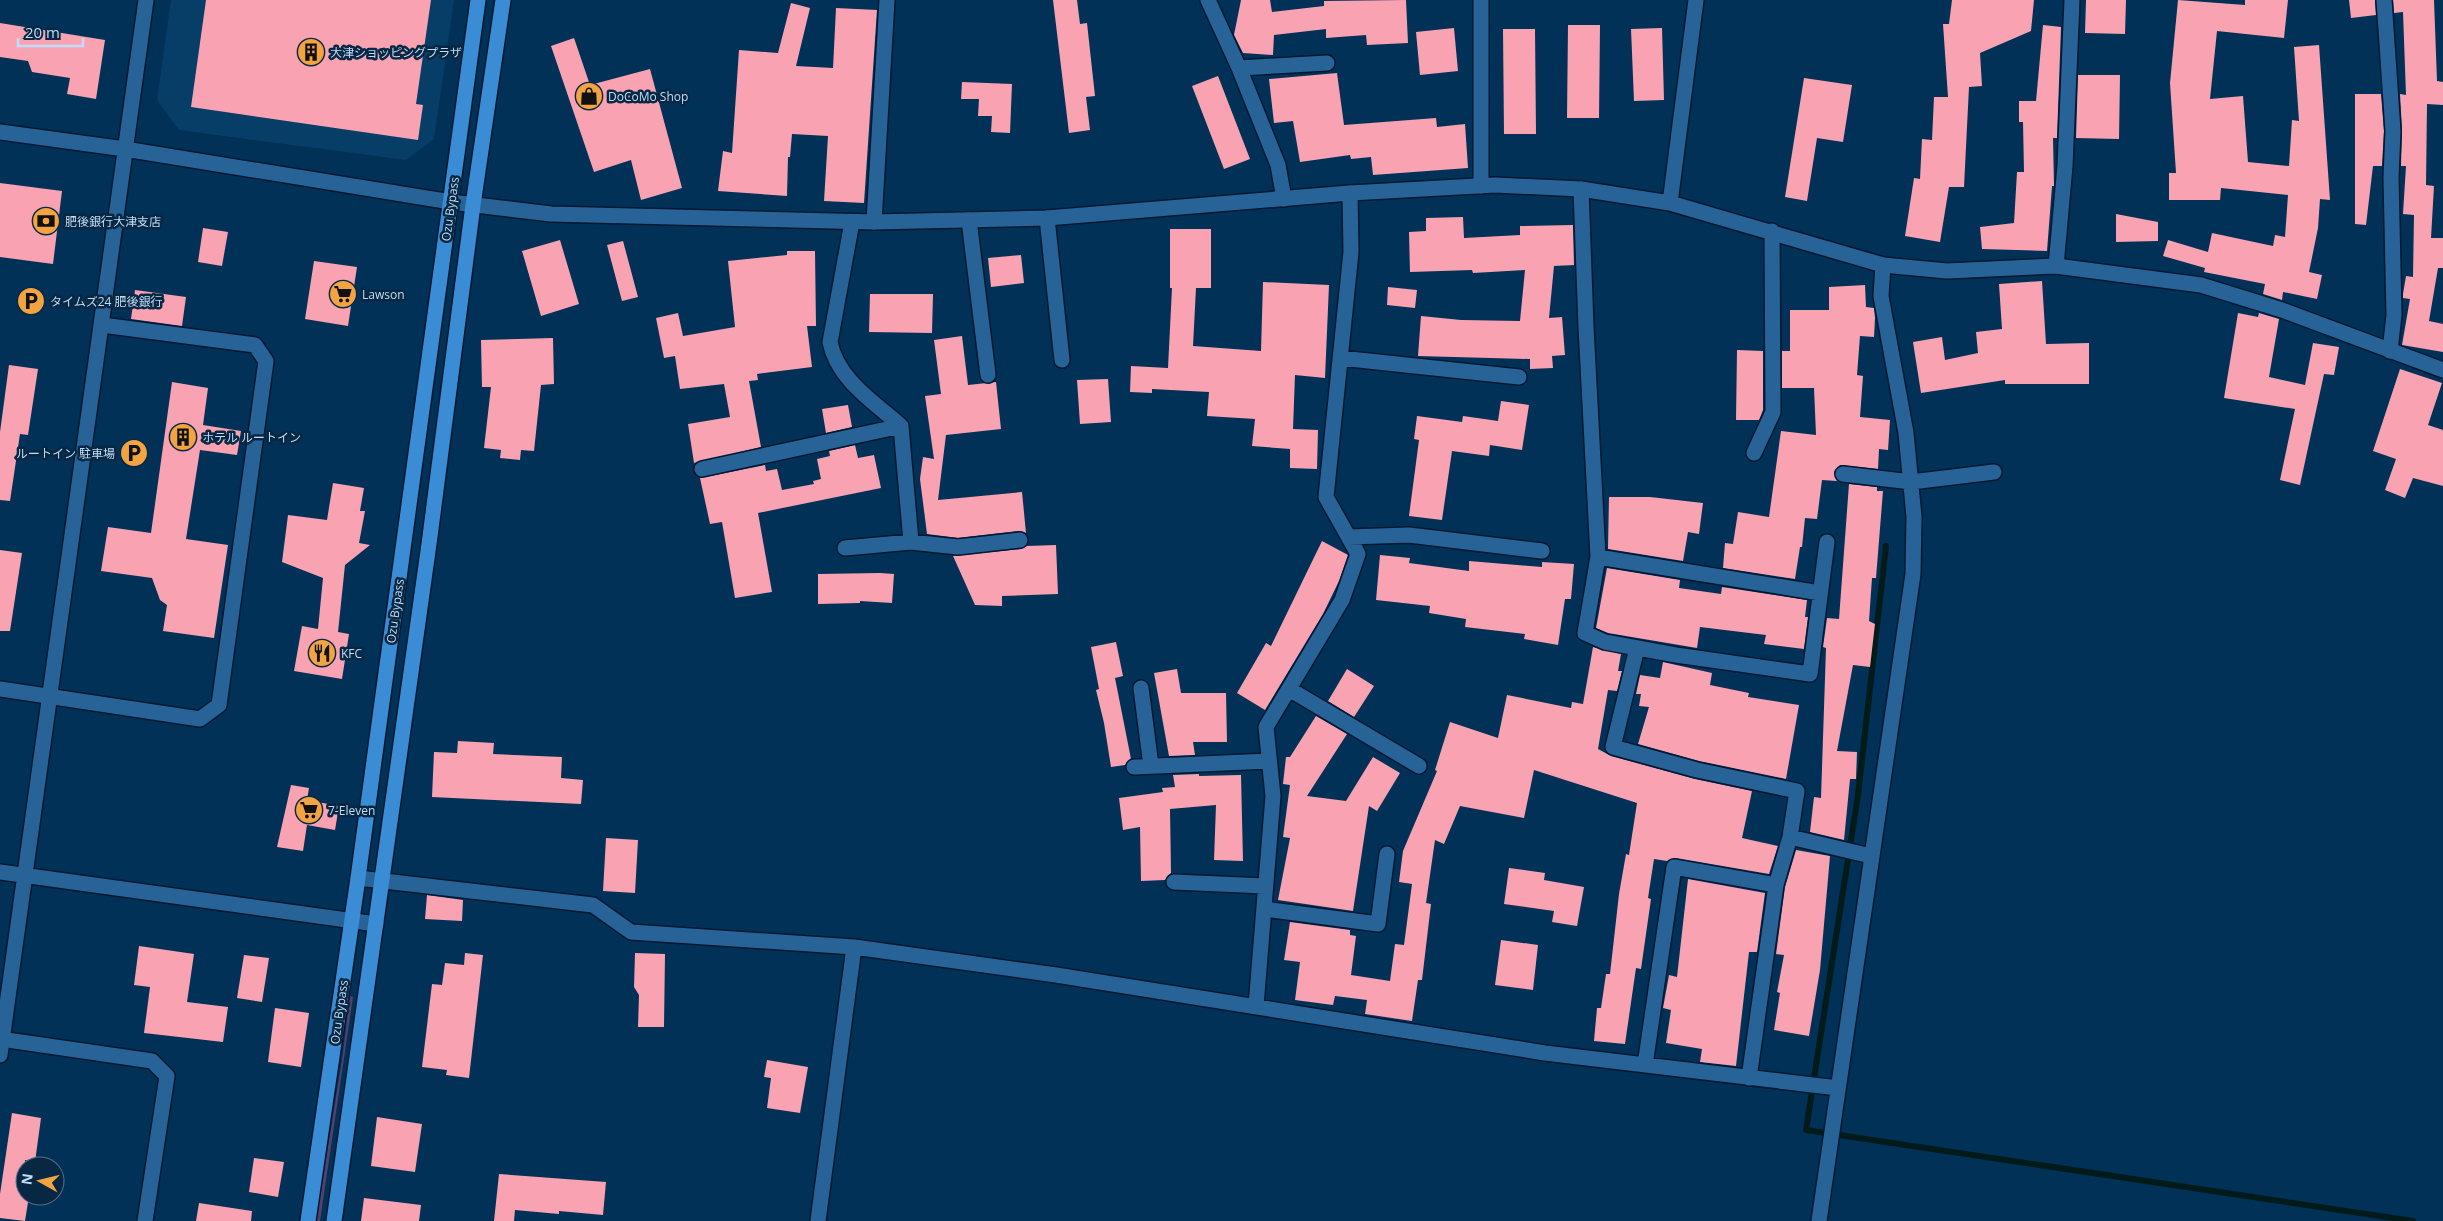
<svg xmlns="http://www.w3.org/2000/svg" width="2443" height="1221" viewBox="0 0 2443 1221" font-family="'Open Sans','Noto Sans JP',sans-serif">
  <rect width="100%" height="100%" fill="#013157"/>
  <!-- built -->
  <path fill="#073e68" d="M171,0H454L434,139L406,160L179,130L157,100Z"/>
  <!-- green -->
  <path fill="#564069" d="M350,996L353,997L320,1221H316L342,1060Z"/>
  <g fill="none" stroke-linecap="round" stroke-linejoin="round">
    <!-- stream -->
    <path stroke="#001b19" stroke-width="6" d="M1886,546L1858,795L1806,1130L2413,1221"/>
  </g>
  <!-- building -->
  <path fill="#f9a3b2" d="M206,0H431L416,104L423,105L418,140L191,107Z
    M1053,0H1077L1080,24L1087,23L1095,96L1086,97L1090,130L1069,133Z
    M1241,0H1270L1272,12L1324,6V1L1406,0L1408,43L1367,45L1366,35L1326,38V29L1274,35L1273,55L1243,53L1234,35Z
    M1952,0H2034L2031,31L1980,53L1982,86L1969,87L1964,187H1949L1940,242L1905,236L1914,178L1920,179L1922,139L1932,140L1934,97H1948L1943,24H1949Z
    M2086,0H2126L2125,34L2085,33Z
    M2178,0L2245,5V0H2288L2284,38L2217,31L2210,99L2243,96L2248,162L2289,166L2292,120L2299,121L2294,47L2319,45L2330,200L2320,199L2318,228L2309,272L2322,275L2317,299L2283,292L2282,300L2263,294L2265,284L2204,272L2205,268L2163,256L2168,240L2208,252L2212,233L2273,246L2275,235L2285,237L2288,195L2221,188L2220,200H2169V173H2176L2170,83Z
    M2349,0H2375L2376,15L2351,18Z
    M2393,0H2434L2437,81L2443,82V105L2427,104L2426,185L2434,186L2431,238H2443V268H2438L2429,321L2443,324V352L2402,345L2410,299L2403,298V294L2406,276L2413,277L2414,215L2403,214L2406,166H2401L2402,130L2400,94L2406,95L2403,12L2394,13Z
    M791,3L810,8L796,66L833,68L836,8L877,10L864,203L824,201L828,136L792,134L790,157H788L787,196L718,191L723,151L732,153L739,50L778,53Z
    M0,23L105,40L96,99L67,94L70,78L32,72L28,61L0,57Z
    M1568,25H1600L1599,118H1567Z
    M2043,25L2061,27L2057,138H2053L2054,186H2052L2047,251L1982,249L1980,227L2014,223L2017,172H2024L2023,122H2019V101H2036Z
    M1454,28L1458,71L1420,75L1416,32Z
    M1662,28L1664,100L1634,101L1631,29Z
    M1503,29H1535L1536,134H1504Z
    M574,38L590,85L650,69L682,188L641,200L631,160L594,172L551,46Z
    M1337,73L1344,125L1436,118L1437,127L1465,124L1468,168L1373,175L1371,157L1351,159L1350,155L1300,162L1293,121L1274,123L1269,79Z
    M2078,75H2120L2119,139L2076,138Z
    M1218,76L1250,159L1224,169L1192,86Z
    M1804,78L1852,85L1843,142L1817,138L1807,201L1785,197Z
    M962,82L1012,84L1010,133L991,132L992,116H978L979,99H961Z
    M2355,94H2381L2384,131L2382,166H2373L2366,225L2355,224Z
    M0,183L62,191L53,264L0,257Z
    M2116,214L2158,222V241L2116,242Z
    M1463,217L1464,238L1520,235V226L1573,225L1574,265L1554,266L1549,318L1562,317L1565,355L1552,356L1553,368L1530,369V359L1418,356L1421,316L1461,320L1520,321L1525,270L1473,273L1472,270L1410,272L1409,232L1426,231V218Z
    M203,228L228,232L222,266L198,262Z
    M1170,229H1211V288H1196L1193,346L1261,351L1263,282L1329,285L1325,378L1295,375L1293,429L1318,430L1317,469L1290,468V449L1252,446L1255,419L1207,416L1209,392L1152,389V393L1130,392L1131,366L1168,368L1172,288H1170Z
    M560,240L579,304L541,316L522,251Z
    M623,241L638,297L622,301L607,245Z
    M787,251H815L816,326H807L812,367L757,374L758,380L749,381L761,447L694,463L688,424L730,417L724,384L680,389L675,356L664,358L656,318L678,313L683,336L735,327L728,261L787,255Z
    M1021,255L1024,283L991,287L988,258Z
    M314,261L357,267L348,326L305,319Z
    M2042,281L2046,344L2089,343V384H2005V380L1921,393L1913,342L1942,337L1945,360L1978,353L1976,332L2002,329L1999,284Z
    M1865,285L1866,307L1874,308L1875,318L1874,337L1860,336L1857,375L1863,376L1860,417L1890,420L1888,450L1879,449L1878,469L1840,465L1834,472L1837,481L1822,480L1817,519L1805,518L1802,547H1800L1795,579L1723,568L1725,543L1733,544L1738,512L1769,517L1781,431L1816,435L1814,388H1782V351H1790V310H1829V287Z
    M1388,287L1417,290L1415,308L1387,305Z
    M135,290L186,297L182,326L131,319Z
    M870,294H933L932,333L869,332Z
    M2238,313L2258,317L2259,313L2279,319L2269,377L2305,385L2313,343L2339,347L2334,375L2324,374L2300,485L2280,480L2295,409L2224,398Z
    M962,336L968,385L996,382L1001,429L946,435L938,500L1022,492L1026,533L1019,531L958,538L927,534L920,479L923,457L934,459L925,396L941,394L934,340Z
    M553,338L554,384L541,385L534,451L521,450L520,460L500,458L501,450L484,448L491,387H482L481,340Z
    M1737,350L1763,351V410L1759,420H1736Z
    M9,365L38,369L28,435L20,434L10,501L0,500V432Z
    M2400,369L2442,383L2428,425L2443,430V486L2413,478L2405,498L2385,490L2396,459L2373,451Z
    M1108,379L1111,422L1080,424L1077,380Z
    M172,382L208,388L203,425L241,431L237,455L200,450L186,539L228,545L214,638L163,631L167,605L160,600L152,578L101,571L108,527L151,533Z
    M1501,401L1529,405L1522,450L1490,445L1489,456L1452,451L1442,520L1409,516L1419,440L1414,439L1417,416L1462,422L1463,416L1498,421Z
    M848,405L852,427L826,433L822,409Z
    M855,445L858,458L874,455L881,488L758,513L772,592L735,598L722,522L710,524L700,478L765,465L766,471L777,469L782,490L814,484L813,481L821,479L817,459L830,456L829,451Z
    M333,483L364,488L360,511H365L359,543L370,545L345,565L338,632L349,634L342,679L294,671L302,626L318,629L323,578L282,562L288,515L327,520Z
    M1849,484L1877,487V491H1883L1876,578H1872L1869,621L1875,624L1870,667L1853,665L1837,751L1857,752L1856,779H1850L1844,840L1810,832L1814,797L1821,798L1826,648L1823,647L1827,618L1839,619Z
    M1609,497H1650L1703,503L1699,534L1688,532L1683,561L1608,549Z
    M1322,541L1348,555L1339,581L1323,614L1265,710L1237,693L1266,643L1271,646Z
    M1056,545L1058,594L1002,596V606L975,605L953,556L1021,549L1027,546Z
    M0,550L22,553L10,631H0Z
    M1380,555L1410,558L1409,563L1469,571V561L1542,567V562L1574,564L1571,599H1565L1558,645L1524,639L1525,634L1465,627L1466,619L1429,613L1430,606L1376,600Z
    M1607,568L1680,580L1679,588L1721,594L1722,587L1807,600L1805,617H1808L1804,649L1764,644L1766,635L1700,627L1697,648L1608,633L1596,628Z
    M880,573L894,574L892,603L860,601V603L818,604V574Z
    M1116,642L1123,676L1115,678L1131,759L1125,765L1111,767L1104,723L1096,690L1099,689L1091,647Z
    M1593,647L1621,654L1618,671H1622L1617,691L1608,690L1598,749L1611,756L1695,779L1752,791L1742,838L1778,846L1769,874L1676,858L1667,861L1654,859L1648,898L1651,899L1641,969L1636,968L1625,1044L1594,1041L1597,1008H1601L1606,974H1610L1619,894L1626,854L1629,855L1637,803L1534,770L1524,818L1460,806L1444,844L1435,840L1426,903L1431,904L1422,980H1418L1412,1021L1365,1014L1367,1000L1335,996L1333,1005L1295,1000L1300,962L1284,960L1290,922L1350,930V935L1356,936L1351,975L1390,981L1395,944L1404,945L1412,884L1399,882L1403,851L1437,771L1435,770L1450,722L1498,738L1507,695L1571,708L1572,702L1583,704Z
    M1663,662L1712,673L1710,685L1749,693L1748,697L1799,705L1786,779L1699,761L1638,744L1649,707L1639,706L1641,694H1636L1640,675L1660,678Z
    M1177,669L1181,693H1226L1227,742H1193L1195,755L1169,756L1154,673Z
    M1347,669L1374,686L1354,717L1328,701Z
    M1316,716L1347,734L1307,796L1346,801L1373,757L1400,773L1377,811L1369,806L1353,911L1278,900L1290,838L1283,837L1290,785L1283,784L1286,757H1290Z
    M458,741L494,743L493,754L562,757L561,778L583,780L581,804L432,797L434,752L457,753Z
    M1199,774V776L1241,775L1243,861L1214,860L1216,805L1170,809L1171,873L1165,880L1141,881L1140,827L1123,830L1119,798L1163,792L1162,788L1175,787L1173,775Z
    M291,785L309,788L307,800L339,806L335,830L307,825L303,851L277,847Z
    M606,838L638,840L635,893L603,891Z
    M1796,850L1830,856L1820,970L1809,1036L1774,1030L1780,993L1777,992L1784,955L1776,954L1785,887Z
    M1509,868L1545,873L1544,880L1584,887L1577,926L1552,922L1554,911L1504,904Z
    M1688,879L1765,893L1757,952H1749L1736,1066L1700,1062L1702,1049L1666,1043L1671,1010L1663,1008L1669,975L1677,977Z
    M427,895L463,900L462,921L425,919Z
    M1501,940L1538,945L1533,990L1495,985Z
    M139,946L194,954L187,1002L228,1007L223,1042L144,1033L150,987L134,985Z
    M465,953L483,955L469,1078L446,1075L447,1070L422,1067L432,984L442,985L445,963L464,965Z
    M635,953L665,954L664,1027H638L639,995L634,987Z
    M244,955L269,958L262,1002L237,998Z
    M275,1008L309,1013L301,1067L268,1062Z
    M767,1060L808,1067L800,1113L767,1108L771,1078L764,1077Z
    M12,1113L41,1118L35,1162L25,1160V1196H29L25,1221L0,1218V1194Z
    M377,1117L422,1124L415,1172L371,1166Z
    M254,1158L284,1162L278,1197L249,1192Z
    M499,1174L606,1182L603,1215L559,1211V1214L515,1210L514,1221H494Z
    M364,1198L421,1205L419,1221H361Z
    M199,1203L252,1211L251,1221H196Z"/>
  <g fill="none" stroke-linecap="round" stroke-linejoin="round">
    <!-- minor casing -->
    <g stroke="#001932" stroke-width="18">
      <path id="minor" d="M1208,0L1239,68L1278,165L1284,199
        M1481,0V186
        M2384,0L2393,131L2391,177L2394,315L2390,351
        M1239,68L1327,63
        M1581,189L1586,327L1598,557L1585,633L1605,642L1676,655L1810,674L1827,542
        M1047,218L1062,360
        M969,220L988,375
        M874,222L887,0
        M2056,266L2065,166L2072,0
        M1340,358L1519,377
        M1754,453L1773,412L1772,231
        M702,469L901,426
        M1843,474L1911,482L1994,472
        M1349,537L1409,535L1542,551
        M911,542L958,547L1020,540
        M845,548L911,542L901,426C874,402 837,379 830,342L852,222
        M1598,557L1820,593
        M1637,648L1613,747L1697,770L1797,791L1790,837L1871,856
        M1141,688L1151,766
        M0,689L200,719L219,705L266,361L255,345L102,325
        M1289,689L1419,766
        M1134,767L1269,761
        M358,878L593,905L631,932L854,947L1056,975L1545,1053L1838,1088
        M1174,882L1265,886
        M1776,885L1790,837
        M1264,909L1378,924L1387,854
        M1256,1006L1273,796L1266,727L1342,600L1358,554L1326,497L1351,252L1350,193
        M0,1039L152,1061L167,1076L145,1221
        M1645,1065L1674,867L1776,885L1749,1078
        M818,1221L854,947
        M1819,1221L1913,574L1914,517L1906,433L1881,296L1883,265"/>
    </g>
    <!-- tertiary casing -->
    <g stroke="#001932" stroke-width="18">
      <path id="tertiary" d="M0,132L125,149L451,202L551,214L874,222L1047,218L1350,193L1495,185L1581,189L1670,203L1883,265L1947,271L2056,266L2201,285L2282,310L2443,370
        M1670,203L1696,0
        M0,872L376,924
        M0,1055L146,0"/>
    </g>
    <!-- trunk casing -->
    <g stroke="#001932" stroke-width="18">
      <path id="trunk" d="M308,1221L358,878L478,0
        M334,1221L429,544L473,205L503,0"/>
    </g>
    <!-- minor -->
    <use href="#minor" stroke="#286397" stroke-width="15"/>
    <!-- tertiary -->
    <use href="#tertiary" stroke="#286397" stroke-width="15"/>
    <!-- trunk -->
    <use href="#trunk" stroke="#3a8cd4" stroke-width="15"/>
  </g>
  <!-- icons -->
  <defs>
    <g id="building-disc" transform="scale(1.4375)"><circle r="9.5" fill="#f3a442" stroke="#082742"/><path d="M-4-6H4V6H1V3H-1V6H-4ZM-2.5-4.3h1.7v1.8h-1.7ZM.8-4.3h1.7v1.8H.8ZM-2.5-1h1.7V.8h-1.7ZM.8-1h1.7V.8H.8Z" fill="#111"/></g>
    <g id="shop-disc" transform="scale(1.4375)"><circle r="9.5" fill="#f3a442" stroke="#082742"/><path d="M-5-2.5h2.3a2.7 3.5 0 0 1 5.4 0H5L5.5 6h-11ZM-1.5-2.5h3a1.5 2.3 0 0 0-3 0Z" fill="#111"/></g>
    <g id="bank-disc" transform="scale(1.4375)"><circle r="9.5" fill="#f3a442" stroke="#082742"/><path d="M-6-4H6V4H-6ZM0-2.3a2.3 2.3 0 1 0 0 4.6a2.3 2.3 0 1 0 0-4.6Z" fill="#111"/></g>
    <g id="supermarket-disc" transform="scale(1.4375)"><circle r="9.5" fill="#f3a442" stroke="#082742"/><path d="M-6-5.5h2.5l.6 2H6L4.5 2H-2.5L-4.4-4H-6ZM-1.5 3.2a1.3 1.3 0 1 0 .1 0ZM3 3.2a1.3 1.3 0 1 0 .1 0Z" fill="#111"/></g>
    <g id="parking-disc" transform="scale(1.4375)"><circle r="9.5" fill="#f3a442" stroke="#082742"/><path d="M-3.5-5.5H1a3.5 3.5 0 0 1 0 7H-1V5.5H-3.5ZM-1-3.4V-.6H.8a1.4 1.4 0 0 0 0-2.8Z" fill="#111"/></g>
    <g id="restaurant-disc" transform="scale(1.4375)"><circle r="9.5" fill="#f3a442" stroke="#082742"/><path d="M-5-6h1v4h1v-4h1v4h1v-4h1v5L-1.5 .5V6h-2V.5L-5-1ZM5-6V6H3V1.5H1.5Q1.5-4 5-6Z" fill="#111"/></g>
  </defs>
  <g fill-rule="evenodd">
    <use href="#building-disc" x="311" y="52"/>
    <use href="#shop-disc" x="589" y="96"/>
    <use href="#bank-disc" x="46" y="221"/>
    <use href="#supermarket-disc" x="343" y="294"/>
    <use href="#parking-disc" x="31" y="301"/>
    <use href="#building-disc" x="183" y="437"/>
    <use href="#parking-disc" x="134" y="453"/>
    <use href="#restaurant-disc" x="322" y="653"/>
    <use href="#supermarket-disc" x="309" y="810"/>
  </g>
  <g text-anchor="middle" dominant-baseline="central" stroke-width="5" stroke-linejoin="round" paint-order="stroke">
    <!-- poi labels -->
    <g font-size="12" fill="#bfddfa" stroke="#082742" text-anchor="start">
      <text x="330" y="52">大津ショッピングプラザ</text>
      <text x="608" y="96">DoCoMo Shop</text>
      <text x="65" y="221">肥後銀行大津支店</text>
      <text x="362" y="294">Lawson</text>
      <text x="50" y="301">タイムズ24 肥後銀行</text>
      <text x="202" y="437">ホテル ルートイン</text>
      <text x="115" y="453" text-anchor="end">ルートイン 駐車場</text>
      <text x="341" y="653">KFC</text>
      <text x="328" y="810">7-Eleven</text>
    </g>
    <!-- street labels -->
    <g font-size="12" fill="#bfddfa" stroke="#082742">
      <text transform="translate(450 209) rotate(-82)">Ozu Bypass</text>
      <text transform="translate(395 611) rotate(-82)">Ozu Bypass</text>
      <text transform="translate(339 1012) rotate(-82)">Ozu Bypass</text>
    </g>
  </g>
  <!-- north arrow -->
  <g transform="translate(40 1181) rotate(278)"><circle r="24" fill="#082742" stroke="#51708c"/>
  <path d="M0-4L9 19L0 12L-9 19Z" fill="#f3a442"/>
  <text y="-8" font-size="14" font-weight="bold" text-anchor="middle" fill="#bfddfa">N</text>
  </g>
  <!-- scale -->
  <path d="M18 38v8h65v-8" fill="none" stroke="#bfddfa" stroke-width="2.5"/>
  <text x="25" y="38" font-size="15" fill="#bfddfa" stroke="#082742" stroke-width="4" paint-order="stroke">20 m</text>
</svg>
